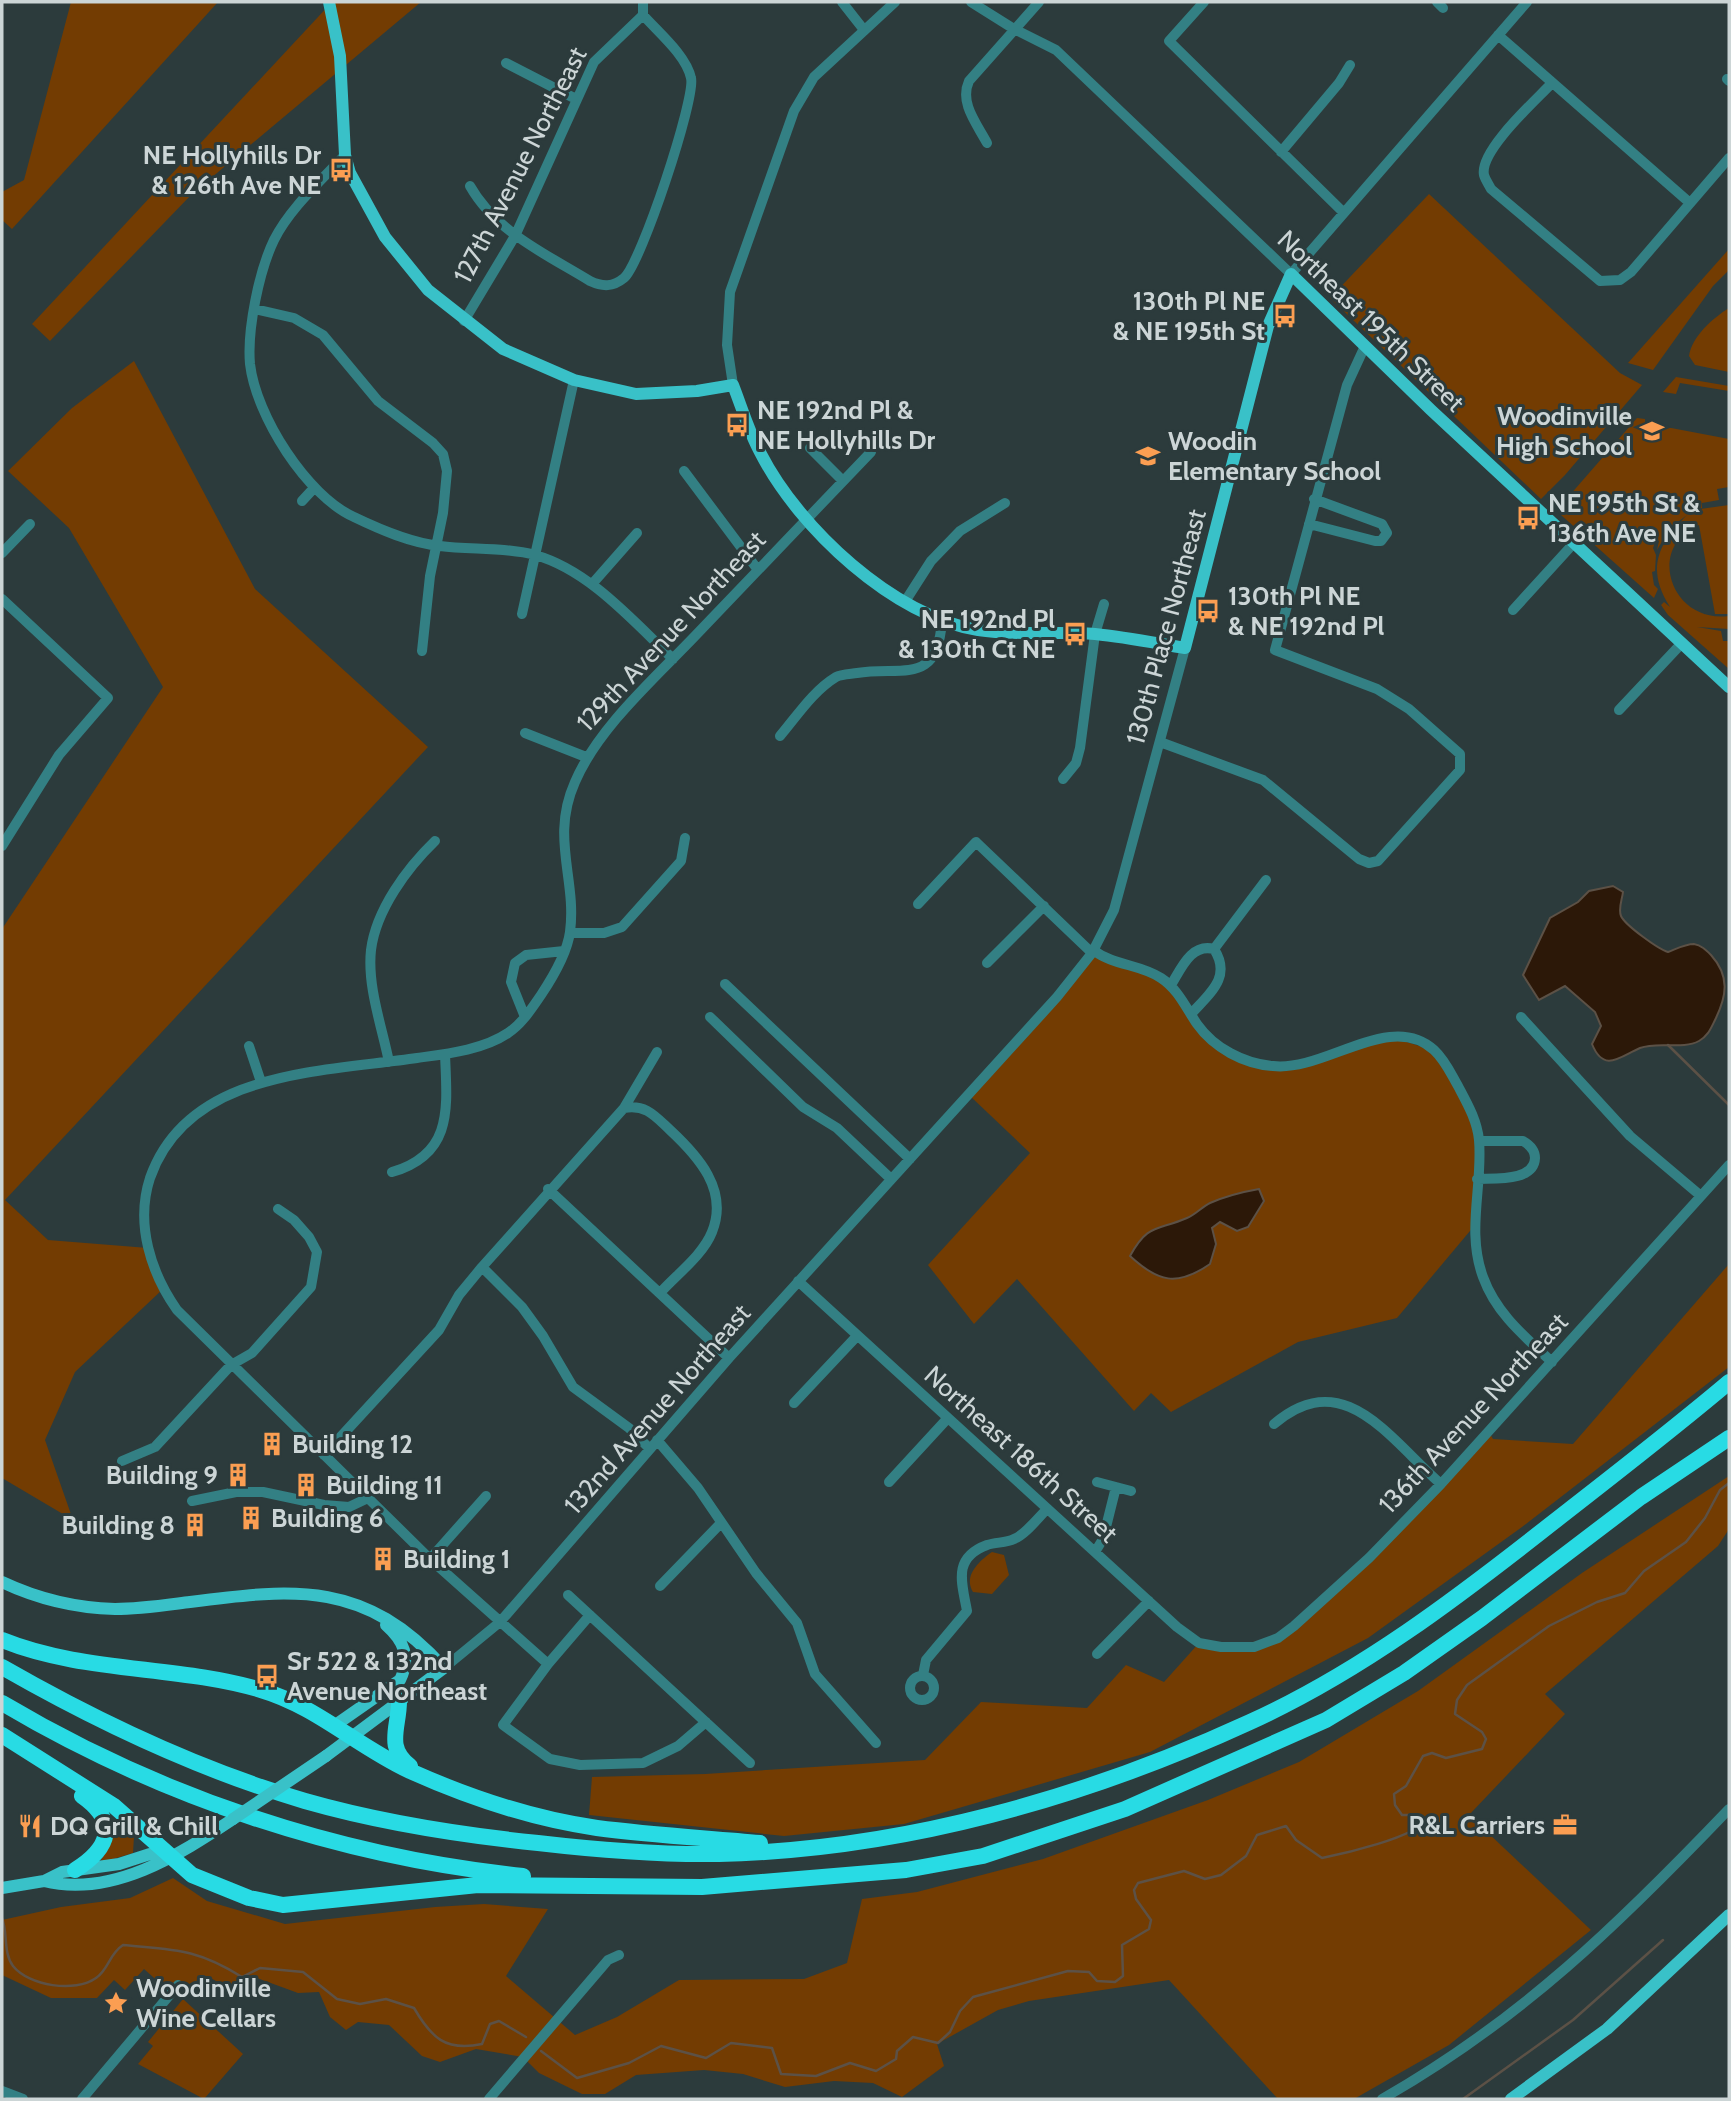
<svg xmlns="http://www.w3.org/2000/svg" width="1731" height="2101" viewBox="0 0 1731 2101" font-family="Cabin,sans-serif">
  <rect width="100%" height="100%" fill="#2c3b3c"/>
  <!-- green -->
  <path fill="#733c02" d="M71,2H218L12,229L2,220V192L24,180Z
    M332,2H421L192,194L50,341L32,324Z
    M1429,194L1620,373L1642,385L1565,475L1541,499L1330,298Z
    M1729,249V270L1713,286L1653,370L1628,363Z
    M1729,308V372L1695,365L1689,356C1692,336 1713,318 1729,308Z
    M134,361L255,589L428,747L5,1200L48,1240L148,1248L163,1289L75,1372L45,1440L73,1520L2,1478V929L163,687L69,528L8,471L72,408Z
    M1676,377L1729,386V391L1680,383L1676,394L1663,392Z
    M1637,418L1645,419V423L1729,439V487L1717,489L1719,500L1702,503V508L1693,510L1729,505V614H1715L1699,525C1645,547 1671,624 1729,616V629L1697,627L1721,631L1723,641H1729V669L1668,615L1661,605L1664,602L1670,607C1645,568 1659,543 1687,515L1670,528L1657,550L1659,541L1656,540L1653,548L1656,555L1655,571L1652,572L1654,585L1658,589L1654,598L1561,515L1569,496Z
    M1092,953L1159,977L1226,1051L1275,1067L1388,1036L1435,1051L1476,1124L1475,1225L1397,1318L1298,1342L1171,1412L1151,1393L1134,1411L1017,1279L974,1324L928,1265L1030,1153L969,1095Z
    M1729,1264V1367L1522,1527L1368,1638L1150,1752L904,1824L784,1836L589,1815L592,1777L705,1774L925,1760L981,1702L1087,1708L1126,1665L1164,1682L1199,1643L1221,1647L1278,1638L1331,1596L1489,1432L1493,1439L1573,1444Z
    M1729,1476V1529L1718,1546L1545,1694L1565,1714L1469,1815L1591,1930L1449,2045L1354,2099H1278L1169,1980L1029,2001L998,2010L937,2044L944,2066L902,2097L873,2083L834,2081L785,2087L743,2074L704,2070L636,2075L605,2094H582L539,2073L523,2057L476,2049L440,2062L422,2056L389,2025L358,2022L346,2030L330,2017L319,1992L298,1993L257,1978L234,1991L207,1976L174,1991L162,1985L144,1969L125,1990L114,1980L97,1998H51L2,1975V1920L61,1907L130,1898L173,1878L207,1901L285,1924L435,1907L484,1904L548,1909L506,1976L575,2035L617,2017L679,1980L804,1979L847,1963L862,1899L917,1892L1043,1859L1208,1800L1299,1762L1418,1691L1582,1573Z
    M992,1552L1004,1555L1009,1575L992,1594L973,1592C963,1576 979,1561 992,1552Z
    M112,1822L134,1836L133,1853L103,1862L101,1860L108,1849Z
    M183,1999L243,2054L204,2099L138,2064L153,2046L148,2042Z"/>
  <!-- water -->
  <path fill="#2c1808" stroke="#5c5146" stroke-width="2" d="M1613,886L1623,892C1622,900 1618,909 1621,916C1625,925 1658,949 1668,952C1676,949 1685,944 1694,944C1701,945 1706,950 1711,955C1730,976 1727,996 1715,1020C1711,1028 1708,1036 1699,1041C1682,1050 1658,1041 1640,1048C1621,1056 1604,1074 1592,1044L1601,1026L1595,1012L1565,986L1539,1000L1523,975L1550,918L1578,902L1589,891Z
    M1259,1189L1264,1201L1248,1227L1237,1231L1220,1222L1212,1228L1216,1244L1210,1264C1177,1287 1158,1282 1130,1256C1148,1223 1157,1231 1187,1218C1195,1215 1202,1207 1210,1203C1226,1196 1242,1192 1259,1189Z"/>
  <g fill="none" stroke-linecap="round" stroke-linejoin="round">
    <!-- stream -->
    <path stroke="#5c5146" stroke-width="2.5" d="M1668,1045L1729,1105
      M2,1918C8,1933 3,1953 13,1966C29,1986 75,1993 96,1978C109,1969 109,1954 123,1945C174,1950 196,1948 242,1977L260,1968L303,1972L337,1999L360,2004L386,1999L414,2008C431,2037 445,2052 482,2044L490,2024L499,2021L526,2037
      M541,2051L577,2078L629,2063L661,2046L706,2058L731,2043L772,2048L781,2074L816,2076L850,2063L876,2071L896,2059L897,2051L913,2037L938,2043L950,2032L960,2011L973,1997L1068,1971L1089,1972L1097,1981L1115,1982L1123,1976L1122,1945L1149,1929L1151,1920L1136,1899L1134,1890L1138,1883L1184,1871L1205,1879L1221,1875L1246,1856L1257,1835L1286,1826L1296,1840L1322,1858C1342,1854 1417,1837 1425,1820L1417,1815H1402L1395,1805L1394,1794L1406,1786L1423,1756L1432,1753L1446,1758L1482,1749L1486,1739L1482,1732L1455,1714L1457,1700L1467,1685L1549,1626L1597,1602L1625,1593L1644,1571L1686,1542L1705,1518L1720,1490L1729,1483
      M1463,2099L1573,2020L1663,1940"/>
    <!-- minor -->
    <path stroke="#338084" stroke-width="10" d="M842,2L864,30
      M971,2L1014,29L1056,50L1291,274L1527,2
      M1204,2L1169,41L1342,211
      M1437,2L1443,8
      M1498,35L1690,203
      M506,63L576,99
      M1727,79L1729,81
      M1551,84C1535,101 1479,151 1484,175C1485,179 1489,185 1491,189L1600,281L1620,280L1631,272L1729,158
      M987,143C977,124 959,103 969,81L1039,2
      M1281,152L1339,83L1350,65
      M345,155C321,181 290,208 274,240C259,271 247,330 250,364C256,416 307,496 354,517C381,530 411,543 440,546C470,550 505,547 535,555C589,570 633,621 673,659
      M470,186C496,232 546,254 590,281C603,287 613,287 624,278C641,264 696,98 691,78C686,55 658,32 643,15
      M255,309L294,318L323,335L378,401L433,443L443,454L447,471L443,513L430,576L422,651
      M464,321L515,236L594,62L643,15V2
      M733,385L727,345L730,292L794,111L814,77L895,2
      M810,448L843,481
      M684,471L758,570
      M302,501L314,488
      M1309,524L1375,541H1381L1387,533L1382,524L1314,499
      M2,553L30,524
      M593,583L637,533
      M2,599L108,698L59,755L2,846
      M906,600L931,561L960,531L1005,503
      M1513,610L1574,543
      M522,614L574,380
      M1619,710L1682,643
      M525,733L586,757
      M780,736C797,716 813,691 836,677C841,674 850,674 857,673C904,666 937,686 942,621
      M1160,742L1263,780L1359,859L1369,863L1378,861L1460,770V754L1409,709L1377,689L1275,650L1347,385L1365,346
      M1063,779L1076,763L1080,748L1095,634L1104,604
      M918,904L976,842L1092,953
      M570,933H604L622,927L681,861L685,838
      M1093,950C1114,966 1140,964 1161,978C1178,989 1186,1008 1197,1024C1214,1048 1244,1064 1273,1066C1325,1072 1390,1010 1434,1050C1445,1060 1451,1074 1458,1086C1467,1103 1477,1120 1479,1140C1483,1186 1466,1231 1483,1277C1496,1313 1524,1336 1552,1362
      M987,963L1044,906
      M725,984L910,1159
      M1171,985C1181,969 1191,943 1214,949L1266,880
      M1191,1014C1210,993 1232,977 1214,949
      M525,1017L511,982L515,963L526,955L564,951
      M710,1017L803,1107L837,1128L891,1179
      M1521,1017L1630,1136L1701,1196
      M249,1046L261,1082
      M389,1062C382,1027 367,986 371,950C376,910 407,868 435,841
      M624,1108C646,1104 655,1116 670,1130C698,1156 729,1190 712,1232C703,1255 676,1275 660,1293
      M392,1172C454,1154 447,1107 445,1054
      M1477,1179C1494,1178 1534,1182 1535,1158C1535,1150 1530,1145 1523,1141H1479
      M548,1189L729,1358
      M482,1267L522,1307L543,1336L573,1387L629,1428L650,1449
      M798,1281L1177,1627L1199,1643L1221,1647H1254L1278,1638L1294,1626L1369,1558L1441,1484L1729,1165
      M794,1403L857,1336
      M1274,1424C1344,1364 1390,1440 1441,1484
      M657,1440L698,1488L756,1573L797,1623L815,1674L876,1743
      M324,1455L439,1330L459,1295L482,1267L624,1108L657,1052
      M122,1461L155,1447L231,1365L252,1353L311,1287L317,1252L309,1237L294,1220L278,1209
      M889,1482L947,1419
      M1097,1482L1131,1491
      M192,1501L236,1492H263L324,1505L349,1507L368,1498
      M1095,1552L1103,1539L1116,1487
      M430,1559L486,1496
      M660,1586L721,1523
      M568,1595L750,1763
      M590,1615L548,1664L503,1725L550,1759L580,1765L643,1763L678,1746L706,1722
      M1097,1654L1149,1601
      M548,1664L430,1559L177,1310C151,1273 135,1224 150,1178C188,1070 322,1072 417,1058C446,1054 483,1050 508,1033C522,1024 532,1008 541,995C553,977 567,954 570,932C577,879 550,838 575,782C598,728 655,678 695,636C754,575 812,513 871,452
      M444,1668L500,1622L729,1358L1057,997L1092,953L1114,910L1185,648
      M923,1675L926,1660L967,1611C962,1583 952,1558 987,1545C996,1542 1006,1543 1014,1539C1025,1535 1038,1518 1047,1509
      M910 1688a12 12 0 1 1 24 0a12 12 0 1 1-24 0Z
      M2,2091L23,2099
      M82,2099L178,1985
      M489,2099L608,1960L619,1955
      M1382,2099C1521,2020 1620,1923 1729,1809"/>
    <!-- major -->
    <path stroke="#39c1c8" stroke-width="12" d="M329,2L340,56L345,155L350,173L385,237L428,290L503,349L574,380L636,394L697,391L733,385C742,408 749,433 761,454C799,528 894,617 978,630C1017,636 1057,631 1095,634C1126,637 1155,643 1185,648L1268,326L1291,274L1431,410L1729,687
      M2,1582C38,1599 76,1608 115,1609C140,1609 166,1605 190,1602C296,1588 366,1581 444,1668L326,1756
      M334,1726L400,1680C411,1657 404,1641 386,1625
      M44,1881C112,1898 179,1855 233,1819
      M2,1888L44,1881L62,1872L119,1864L150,1854L171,1855
      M1511,2099L1607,2029L1729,1915"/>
    <!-- highway -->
    <path stroke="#28dbe4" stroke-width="16" d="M2,1640C83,1673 177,1665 261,1690C316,1706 358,1747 410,1771C468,1797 534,1819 597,1828C651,1835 706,1838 760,1843
      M2,1667C98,1722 199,1770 305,1801C382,1823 460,1835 538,1843C598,1850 659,1855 719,1854C901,1850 1085,1798 1250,1722C1360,1672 1457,1598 1551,1524C1611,1477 1671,1431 1729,1382
      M399,1701C399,1728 385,1747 410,1766
      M2,1703C160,1797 340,1857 523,1876
      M2,1735L114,1806L192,1875L249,1898L283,1905L478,1885L702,1887L906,1870L983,1856L1125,1809L1326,1720L1404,1673L1482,1618L1641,1497L1729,1438
      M75,1870C110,1848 119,1822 82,1796"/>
    <!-- major-bridge -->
    <path stroke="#39c1c8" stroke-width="12" d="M233,1819L326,1756"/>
  </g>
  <!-- icons -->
  <defs>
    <g id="bus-bare" transform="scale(1.89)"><path d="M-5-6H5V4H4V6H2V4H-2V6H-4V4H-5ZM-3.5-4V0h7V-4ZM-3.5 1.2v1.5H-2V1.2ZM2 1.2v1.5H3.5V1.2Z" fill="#fb9e52" stroke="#2c3b3c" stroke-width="2.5" paint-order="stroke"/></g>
    <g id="school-bare" transform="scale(1.89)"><path d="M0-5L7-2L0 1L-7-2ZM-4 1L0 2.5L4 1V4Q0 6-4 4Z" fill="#fb9e52" stroke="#2c3b3c" stroke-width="2.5" paint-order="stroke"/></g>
    <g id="building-bare" transform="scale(1.89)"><path d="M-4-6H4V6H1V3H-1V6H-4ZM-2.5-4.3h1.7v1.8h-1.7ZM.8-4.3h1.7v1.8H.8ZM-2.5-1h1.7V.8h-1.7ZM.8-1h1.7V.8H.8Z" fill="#fb9e52" stroke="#2c3b3c" stroke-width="2.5" paint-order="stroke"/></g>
    <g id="office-bare" transform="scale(1.89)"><path d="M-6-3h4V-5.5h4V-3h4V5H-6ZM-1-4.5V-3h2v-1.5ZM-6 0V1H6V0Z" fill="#fb9e52" stroke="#2c3b3c" stroke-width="2.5" paint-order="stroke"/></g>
    <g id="restaurant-bare" transform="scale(1.89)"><path d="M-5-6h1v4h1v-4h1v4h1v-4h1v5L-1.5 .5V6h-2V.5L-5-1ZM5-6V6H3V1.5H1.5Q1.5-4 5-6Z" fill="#fb9e52" stroke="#2c3b3c" stroke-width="2.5" paint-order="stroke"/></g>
    <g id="sight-bare" transform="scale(1.89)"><path d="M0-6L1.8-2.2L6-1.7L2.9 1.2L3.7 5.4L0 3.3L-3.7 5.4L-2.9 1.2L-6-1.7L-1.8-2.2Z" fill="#fb9e52" stroke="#2c3b3c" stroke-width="2.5" paint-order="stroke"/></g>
  </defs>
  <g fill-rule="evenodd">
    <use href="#bus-bare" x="341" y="170"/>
    <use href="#bus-bare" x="1285" y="316"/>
    <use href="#bus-bare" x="737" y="425"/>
    <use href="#school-bare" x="1652" y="431"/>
    <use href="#school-bare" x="1148" y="456"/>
    <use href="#bus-bare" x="1528" y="518"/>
    <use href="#bus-bare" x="1208" y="611"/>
    <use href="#bus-bare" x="1075" y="634"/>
    <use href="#building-bare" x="272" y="1444"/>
    <use href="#building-bare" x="238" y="1475"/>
    <use href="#building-bare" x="306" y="1485"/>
    <use href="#building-bare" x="251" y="1518"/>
    <use href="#building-bare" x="195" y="1525"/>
    <use href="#building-bare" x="383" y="1559"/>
    <use href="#bus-bare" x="267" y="1676"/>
    <use href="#office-bare" x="1565" y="1825"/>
    <use href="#restaurant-bare" x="30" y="1826"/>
    <use href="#sight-bare" x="116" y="2003"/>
  </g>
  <g text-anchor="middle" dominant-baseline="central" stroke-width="6" stroke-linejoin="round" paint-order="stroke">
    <!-- poi labels -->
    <g font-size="26" font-weight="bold" fill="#ccd5d6" stroke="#2c3b3c" text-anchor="start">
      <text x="321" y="155" text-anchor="end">NE Hollyhills Dr<tspan x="321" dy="30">&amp; 126th Ave NE</tspan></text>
      <text x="1265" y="301" text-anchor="end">130th Pl NE<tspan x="1265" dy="30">&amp; NE 195th St</tspan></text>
      <text x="757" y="410">NE 192nd Pl &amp;<tspan x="757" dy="30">NE Hollyhills Dr</tspan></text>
      <text x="1632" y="416" text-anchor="end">Woodinville<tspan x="1632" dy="30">High School</tspan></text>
      <text x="1168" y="441">Woodin<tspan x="1168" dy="30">Elementary School</tspan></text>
      <text x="1548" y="503">NE 195th St &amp;<tspan x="1548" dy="30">136th Ave NE</tspan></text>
      <text x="1228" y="596">130th Pl NE<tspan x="1228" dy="30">&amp; NE 192nd Pl</tspan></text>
      <text x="1055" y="619" text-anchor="end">NE 192nd Pl<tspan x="1055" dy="30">&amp; 130th Ct NE</tspan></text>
      <text x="292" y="1444">Building 12</text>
      <text x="218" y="1475" text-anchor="end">Building 9</text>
      <text x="326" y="1485">Building 11</text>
      <text x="271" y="1518">Building 6</text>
      <text x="175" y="1525" text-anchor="end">Building 8</text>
      <text x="403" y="1559">Building 1</text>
      <text x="287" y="1661">Sr 522 &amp; 132nd<tspan x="287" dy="30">Avenue Northeast</tspan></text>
      <text x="1545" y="1825" text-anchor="end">R&amp;L Carriers</text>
      <text x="50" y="1826">DQ Grill &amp; Chill</text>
      <text x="136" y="1988">Woodinville<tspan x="136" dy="30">Wine Cellars</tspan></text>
    </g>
    <!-- street labels -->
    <g font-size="26" fill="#ccd5d6" stroke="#2c3b3c">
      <text transform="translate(520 165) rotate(-63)">127th Avenue Northeast</text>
      <text transform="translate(1371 321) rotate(44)">Northeast 195th Street</text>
      <text transform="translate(1166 627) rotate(-75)">130th Place Northeast</text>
      <text transform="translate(671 631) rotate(-47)">129th Avenue Northeast</text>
      <text transform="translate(657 1409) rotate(-49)">132nd Avenue Northeast</text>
      <text transform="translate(1473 1413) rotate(-47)">136th Avenue Northeast</text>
      <text transform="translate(1021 1454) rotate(42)">Northeast 186th Street</text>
    </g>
  </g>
  <!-- border -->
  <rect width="1731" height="2101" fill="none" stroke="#ccd5d6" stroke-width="7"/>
</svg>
